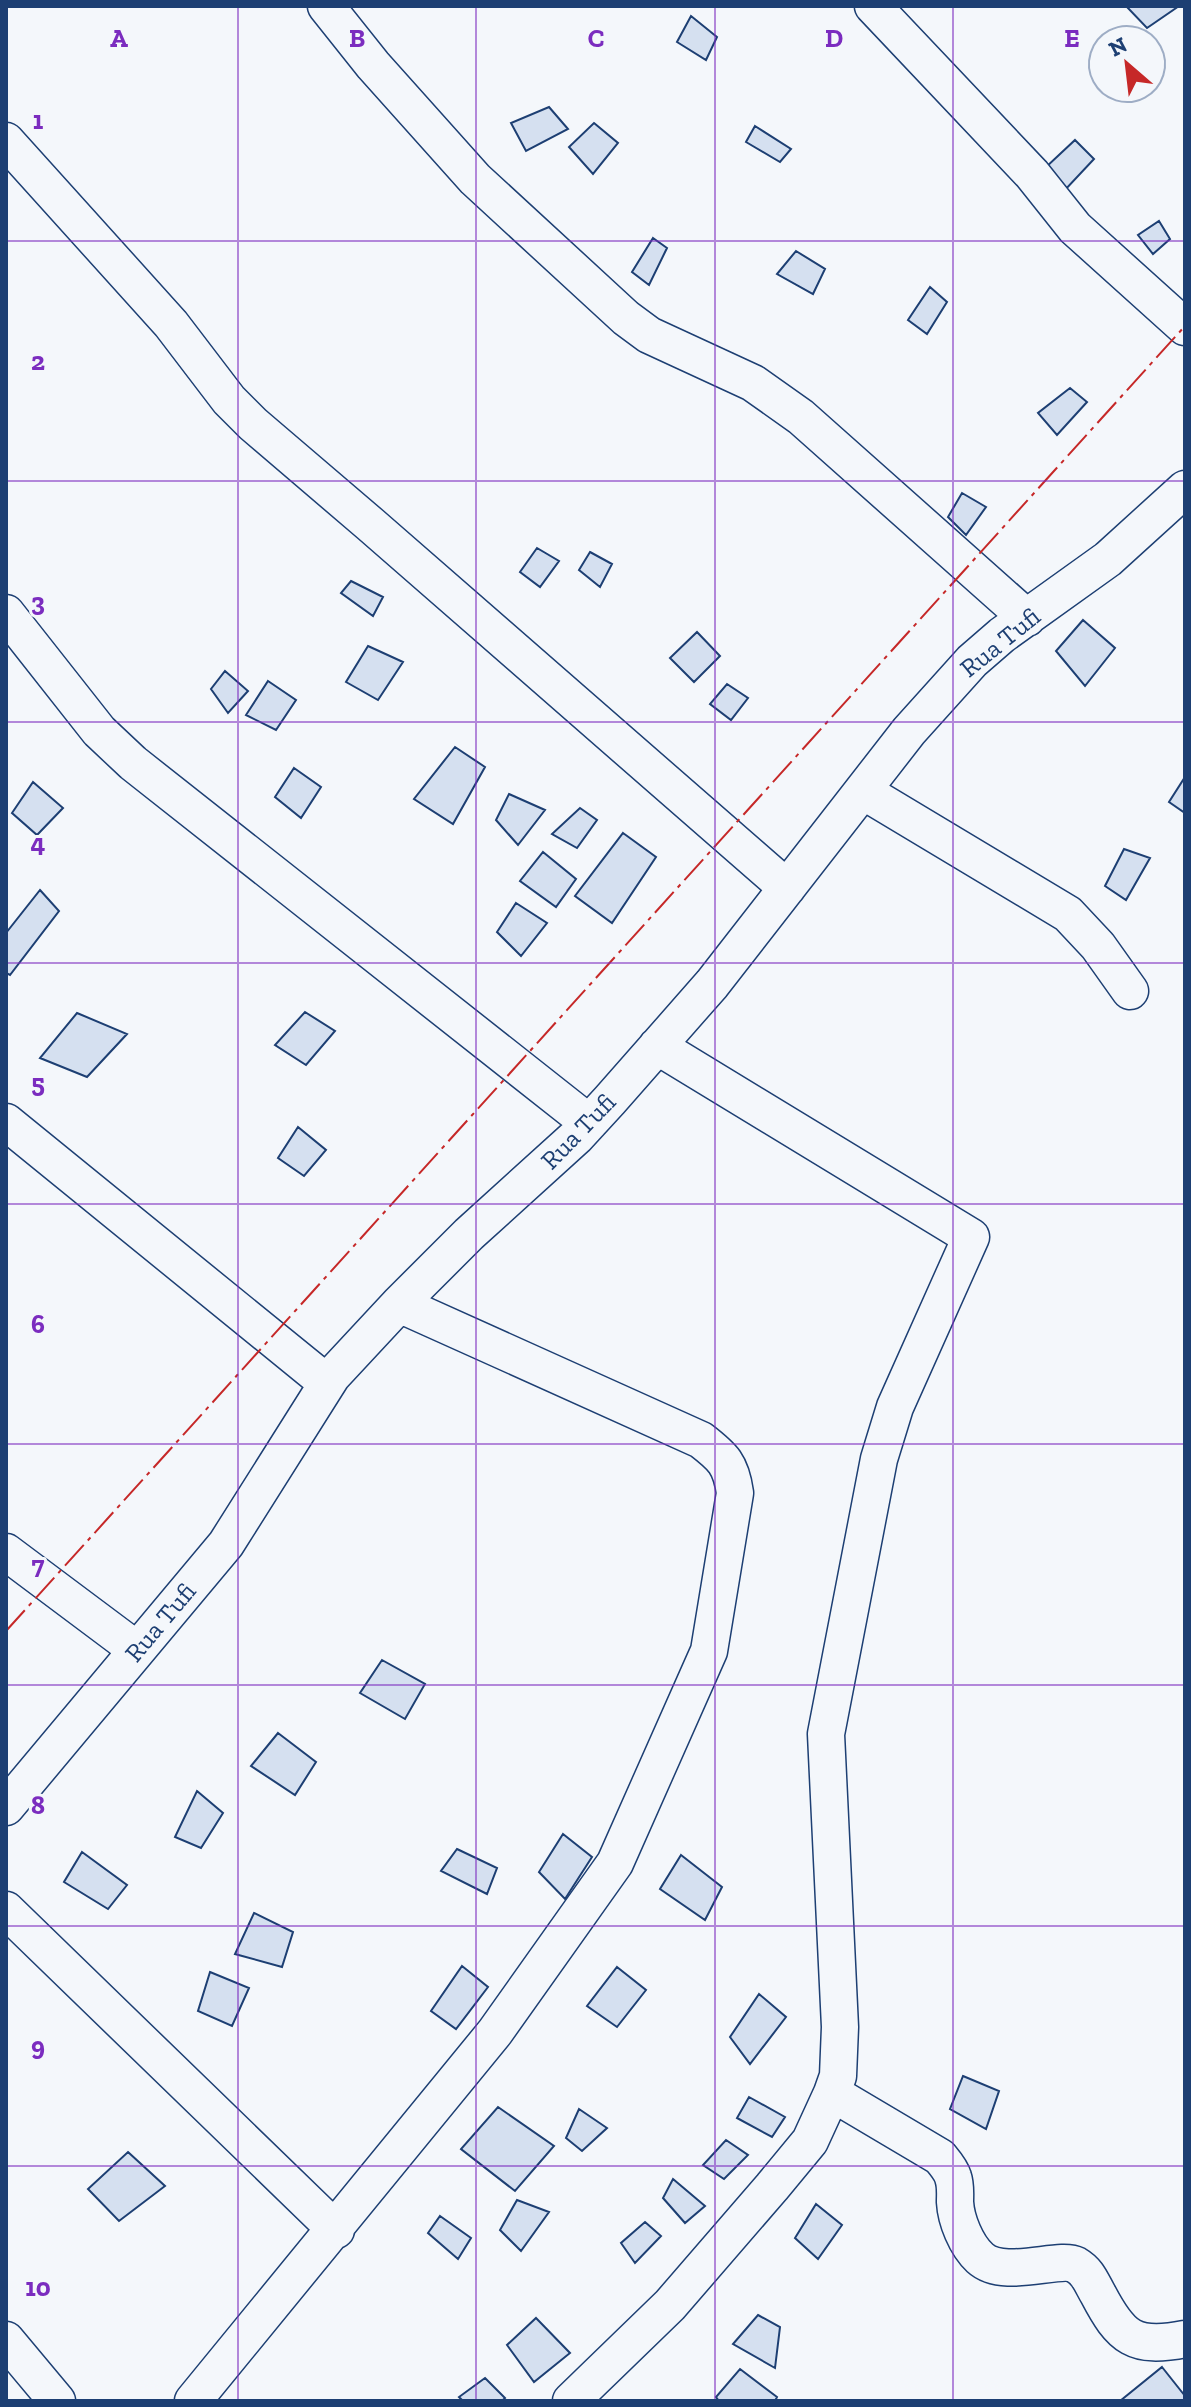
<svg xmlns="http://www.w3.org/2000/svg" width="1191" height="2407" viewBox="0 0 1191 2407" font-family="'Zilla Slab',serif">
  <rect width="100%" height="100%" fill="#f4f7fb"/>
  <!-- building -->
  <path fill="#d5e0f0" stroke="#1d3f73" stroke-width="2" d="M1126,6H1179L1147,28Z
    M691,16L717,37L706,60L677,42Z
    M549,107L568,129L526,151L511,123Z
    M594,123L618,143L593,174L569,147Z
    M755,126L791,149L780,162L746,142Z
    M1075,140L1094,159L1064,191L1045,168Z
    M1159,221L1170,239L1153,254L1138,235Z
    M653,238L667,248L649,285L632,272Z
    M796,251L825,269L813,294L777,274Z
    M930,287L947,302L927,334L908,320Z
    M1070,388L1087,402L1057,435L1038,413Z
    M962,493L986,507L966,535L948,517Z
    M537,548L559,561L540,587L520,572Z
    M590,552L612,564L600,587L579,570Z
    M351,581L383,597L373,616L341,593Z
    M1083,620L1115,648L1085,686L1056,651Z
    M697,632L720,656L694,682L670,658Z
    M368,646L403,662L378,700L346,682Z
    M225,671L248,691L228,713L211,689Z
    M268,681L296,700L276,730L246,715Z
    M727,684L748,698L731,720L710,704Z
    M455,747L485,767L453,824L414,799Z
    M294,768L321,787L301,818L275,797Z
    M1185,777V813L1169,802Z
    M33,782L63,808L37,835L12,813Z
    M509,794L545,810L518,845L496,820Z
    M580,808L597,820L577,848L552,834Z
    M623,833L656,857L612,923L575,896Z
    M1124,849L1150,858L1126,900L1105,886Z
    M543,852L576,879L556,907L520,881Z
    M40,890L59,911L10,975L6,973V933Z
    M516,903L547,923L521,956L497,932Z
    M305,1012L335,1031L306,1065L275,1045Z
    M77,1013L127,1034L87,1077L40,1058Z
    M298,1127L326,1150L304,1176L278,1158Z
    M382,1660L425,1684L405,1719L360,1693Z
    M278,1733L316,1762L295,1795L251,1766Z
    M197,1791L223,1813L201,1848L175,1837Z
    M563,1834L592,1857L565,1899L539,1872Z
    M457,1849L497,1868L487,1894L441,1871Z
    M82,1852L127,1885L108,1909L64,1882Z
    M681,1855L722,1887L705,1920L660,1889Z
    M254,1913L293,1932L282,1967L235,1954Z
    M462,1966L488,1987L456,2029L431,2011Z
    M617,1967L646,1990L617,2027L587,2006Z
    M210,1972L249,1988L232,2026L198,2011Z
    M759,1994L786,2017L750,2064L730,2037Z
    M963,2076L999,2091L986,2129L950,2109Z
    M749,2097L785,2117L772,2137L737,2118Z
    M498,2107L554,2146L515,2191L461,2149Z
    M579,2109L607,2128L582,2151L566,2138Z
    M726,2140L748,2155L724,2179L703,2165Z
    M128,2152L165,2186L119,2221L88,2189Z
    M673,2179L705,2206L685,2223L663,2198Z
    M517,2200L549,2212L521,2251L500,2230Z
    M816,2204L842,2225L818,2259L795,2238Z
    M440,2216L471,2238L458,2259L428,2233Z
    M645,2222L661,2236L635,2263L621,2243Z
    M758,2315L780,2327L775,2368L733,2344Z
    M536,2318L570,2353L534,2382L507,2345Z
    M1162,2367L1185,2396V2401H1120Z
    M740,2369L777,2397L775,2401H719L716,2397Z
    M485,2378L505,2398L502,2401H463L459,2397Z"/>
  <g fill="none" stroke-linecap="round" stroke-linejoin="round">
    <!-- street casing -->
    <g stroke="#1d3f73" stroke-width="39">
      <path id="street" d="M326,6L373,65L475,179L626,318L649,335L753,383L801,417L1027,618
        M873,6L1032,174L1075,228L1185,327
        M6,141L171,324L229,400L253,424L370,524L787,888
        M6,613L99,731L133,763L589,1123
        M863,791L1068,914L1098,946L1130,991
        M6,1122L327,1383
        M6,1552L137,1650
        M6,1807L226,1544L332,1376L399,1304L469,1234L576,1137L610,1100L712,984L909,731L972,661L1002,635L1108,559L1185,489
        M6,1910L336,2230
        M832,2093L940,2157C945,2163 951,2170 953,2177C956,2186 955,2193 955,2202C956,2220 966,2245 980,2258C1004,2280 1059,2256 1076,2265C1088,2272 1091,2282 1098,2294C1121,2338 1134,2349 1185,2339
        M6,2340L57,2401
        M193,2401L495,2032L615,1863L709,1651L735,1493C731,1464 723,1457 701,1440L399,1304
        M571,2401L670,2305L772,2187L810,2141L832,2093L838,2076L840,2027L826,1734L879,1459L895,1407L971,1237L657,1046"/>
    </g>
    <!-- street -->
    <use href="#street" stroke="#f4f7fb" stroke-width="36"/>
    <!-- power -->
    <path stroke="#c62828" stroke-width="2" stroke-dasharray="28 6 4 6" stroke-linecap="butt" d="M6,1631L1185,326"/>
  </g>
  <!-- grid -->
  <path fill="none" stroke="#7b2cbf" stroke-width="2" stroke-opacity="0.55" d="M238,6V2401M476,6V2401M715,6V2401M953,6V2401M6,241H1185M6,481H1185M6,722H1185M6,963H1185M6,1204H1185M6,1444H1185M6,1685H1185M6,1926H1185M6,2166H1185"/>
  <g text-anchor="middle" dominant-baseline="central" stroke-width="6" stroke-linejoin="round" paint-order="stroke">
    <!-- street labels -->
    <g font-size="26" fill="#1d3f73" stroke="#f4f7fb">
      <text transform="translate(1000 642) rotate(-39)">Rua Tufi</text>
      <text transform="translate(578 1131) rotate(-46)">Rua Tufi</text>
      <text transform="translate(160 1622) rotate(-50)">Rua Tufi</text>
    </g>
  </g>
  <g font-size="26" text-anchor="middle" font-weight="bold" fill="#7b2cbf" stroke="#f4f7fb" stroke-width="6" stroke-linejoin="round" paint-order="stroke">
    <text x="119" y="47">A</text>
    <text x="357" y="47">B</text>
    <text x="596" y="47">C</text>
    <text x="834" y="47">D</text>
    <text x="1072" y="47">E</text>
    <text x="38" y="129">1</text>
    <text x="38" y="370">2</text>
    <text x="38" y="611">3</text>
    <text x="38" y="852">4</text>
    <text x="38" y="1092">5</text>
    <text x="38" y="1333">6</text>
    <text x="38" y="1574">7</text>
    <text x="38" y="1814">8</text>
    <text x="38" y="2055">9</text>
    <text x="38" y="2296">10</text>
  </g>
  <!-- border -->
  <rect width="1191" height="2407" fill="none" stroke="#1d3f73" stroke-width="16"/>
  <!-- north arrow -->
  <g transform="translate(1127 64) rotate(332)"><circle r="38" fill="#f4f7fb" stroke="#9eadc5" stroke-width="2"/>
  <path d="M0-6L14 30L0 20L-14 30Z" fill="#c62828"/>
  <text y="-12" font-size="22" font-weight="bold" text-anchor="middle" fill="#1d3f73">N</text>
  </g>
</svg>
